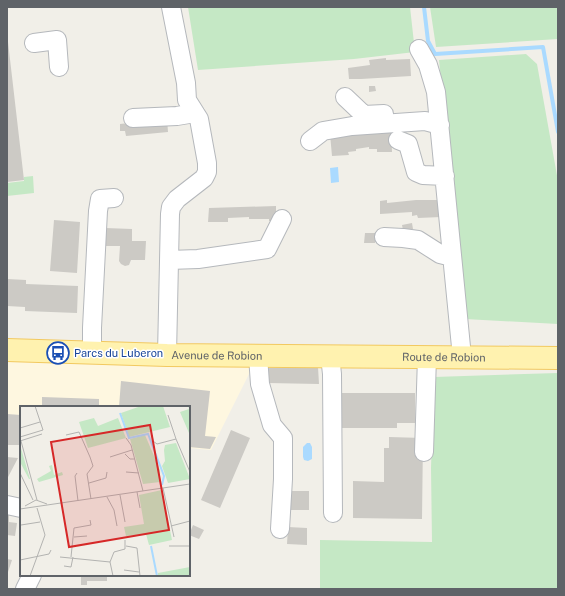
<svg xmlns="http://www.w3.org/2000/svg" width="565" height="596" viewBox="0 0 565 596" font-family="'Public Sans',sans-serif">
  <rect width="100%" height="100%" fill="#f1efe8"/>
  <!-- commercial -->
  <path fill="#fef7e0" d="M7,358L255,362L211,450L189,448V407H21V439H7Z"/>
  <!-- green -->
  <path fill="#c5e8c5" d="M188,7H410L415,52L354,59L198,70Z
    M430,7H558V39L436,47Z
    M526,54L537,64L558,181V324L465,319L439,60Z
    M33,176L34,193L7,196V183L24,181V177Z
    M558,373V589H320V540L432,542L431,468L434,377Z"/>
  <!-- water -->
  <path fill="#aadaff" d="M338,167L339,182L331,183L330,168Z
    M307,443H310L312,447V459L308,461L304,460L303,457V447Z"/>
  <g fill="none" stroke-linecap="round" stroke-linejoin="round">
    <!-- stream -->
    <path stroke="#aadaff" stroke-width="4" d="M424,7L428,41L435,54L543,47L558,132"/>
  </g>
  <!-- building -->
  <path fill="#cccac5" d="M7,42H8L24,180L7,182Z
    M386,58V60L410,59L411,76L361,79H349L348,68L370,65L369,60Z
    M369,86H375L376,91L369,92Z
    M167,119L168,132L126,136L125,131H120V124Z
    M391,129L392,152H377V149H369V147L356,149V151L348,152L349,155L332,156L330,134Z
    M387,200V203L416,200H440L441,217L418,218L417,215L412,216V212L380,214V201Z
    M276,206V221H269V219H249V217L228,218V222H208L209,208Z
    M54,220L80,222L77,273L50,271Z
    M412,223L413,229L403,230L402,225Z
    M105,228L132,229V241H146L145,260H131L129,265L125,266L121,264L119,261L120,246H105Z
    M365,233H375V243H364Z
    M7,279L26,280V284L78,286L77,313L25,311V307L7,306Z
    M318,367L319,384L268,383V368Z
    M121,381L210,391L205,436L216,437L210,449L189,447V407H119Z
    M341,393H415V423H397V428H341Z
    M42,397L99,399V407H42Z
    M7,414L21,415V445H7Z
    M231,430L250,438L220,508L201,500Z
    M389,437L423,438L422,519L353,518V481L384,482V448H389Z
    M7,457L18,458L7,479Z
    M287,491H309V510H287Z
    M7,514L9,515V522L17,523L15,536L7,535Z
    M193,525L204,530L199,539L189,535Z
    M288,527L307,528V545L287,544Z
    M7,559L12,560L8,572L7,571Z
    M81,575H107V581H87V585H81Z"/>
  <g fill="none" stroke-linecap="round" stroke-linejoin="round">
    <!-- minor casing -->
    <g stroke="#b5b8bc" stroke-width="20">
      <path id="minor" d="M34,43L57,40L59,67
        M419,49L428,65L436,92L462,357
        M345,97L364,115L384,114
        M133,118L177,116L195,113
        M398,140L408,144L416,172L423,175L445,176
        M310,141L323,131L352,126L425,121L440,125
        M384,237L403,238L418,240L440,254L452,257
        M169,260L198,259L267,249L282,219
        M92,353V328L98,211L100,199L114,198
        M167,355L170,214L171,207L177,199L204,178L207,172V163L199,119L187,100L186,83L171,7
        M258,356L260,384L272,425L283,438V479L280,529
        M330,356L332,374L333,513
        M424,452L427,357
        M7,505L21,508
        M25,589L32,575"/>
    </g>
    <!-- major casing -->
    <g stroke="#f2c960" stroke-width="24">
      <g id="major">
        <path id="s1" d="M7,350L167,355L558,358"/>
      </g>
    </g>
    <!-- minor -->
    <use href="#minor" stroke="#fff" stroke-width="18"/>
    <!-- major -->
    <use href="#major" stroke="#fff2af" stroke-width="22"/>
  </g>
  <!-- icons -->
  <defs>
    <g id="bus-ring" transform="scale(1.15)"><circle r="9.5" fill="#fff" stroke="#1a4fb4" stroke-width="1.5"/><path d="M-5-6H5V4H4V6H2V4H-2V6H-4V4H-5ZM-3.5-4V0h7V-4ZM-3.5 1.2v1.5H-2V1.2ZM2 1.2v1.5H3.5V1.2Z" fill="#1a4fb4"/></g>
  </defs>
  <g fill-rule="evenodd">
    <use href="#bus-ring" x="58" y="353"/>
  </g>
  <g text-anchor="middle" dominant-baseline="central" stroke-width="3" stroke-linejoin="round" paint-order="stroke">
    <!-- transit labels -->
    <g font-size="11" fill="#164399" stroke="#fff" text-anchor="start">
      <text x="74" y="353">Parcs du Luberon</text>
    </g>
    <!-- street labels -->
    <g font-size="11" fill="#5f6368" stroke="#fff">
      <text stroke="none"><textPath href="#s1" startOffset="210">Avenue de Robion</textPath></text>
      <text stroke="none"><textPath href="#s1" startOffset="437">Route de Robion</textPath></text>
    </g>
  </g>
  <!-- overview -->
  <g transform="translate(20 406)">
    <rect width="170" height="170" fill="#f1efe8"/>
    <path d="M121,0H143L150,21L109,31L101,7ZM168,0H170L169,27L160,6L169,3ZM74,12L78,20L98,12L106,32L68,42L59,16ZM125,29L140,64V76L123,78L110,33ZM156,37L170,73L148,77L142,60L145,55L144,44L145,39ZM0,39L10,73H9L0,56ZM32,59L34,69L42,66L43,69L19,76L17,73L31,65L29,60ZM142,84L152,134L129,139L126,128L106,130L104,121L124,118L119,89ZM170,161V170H138V167Z" fill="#c5e8c5"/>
    <path fill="none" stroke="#aadaff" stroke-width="2" d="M100,7L109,32L128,28L144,70L142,79M131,140L137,170"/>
    <path fill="none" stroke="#b3b3b1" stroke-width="1" d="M148,9L156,33M0,22L20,16M46,29L59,26L70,51L73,60L67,68L71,93M132,29L133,35L137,38L156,33L170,66M0,31L23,24L15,0M106,32L111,39L123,85M0,35L22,28M1,35L17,94M105,48L110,53H115M90,51L112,44M106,66L119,67M0,67L13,94M57,67L55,70L58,95M69,77L86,72L87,66M143,82L154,131M117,86L120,102M100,89L105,116M87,91L94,104L97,120M5,100L16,94L27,98M0,103L170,78M1,119L20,116M151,120L170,115M54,131L67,130M106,140L117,142L120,170M149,140H170M40,151L90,156M51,151L54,122L71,119L70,114M0,154L29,148L31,144M44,160L51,161L53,151M104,164L119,166M10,170L25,129L17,102M93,170L90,156L94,146L105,143V134"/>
    <path fill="#d62828" fill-opacity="0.15" stroke="#d62828" stroke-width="2" d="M130,19L149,124L49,141L31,36Z"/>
    <rect width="170" height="170" fill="none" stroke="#5f6368" stroke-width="2"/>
  </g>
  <!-- border -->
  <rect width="565" height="596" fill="none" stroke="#5f6368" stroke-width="16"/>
</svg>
